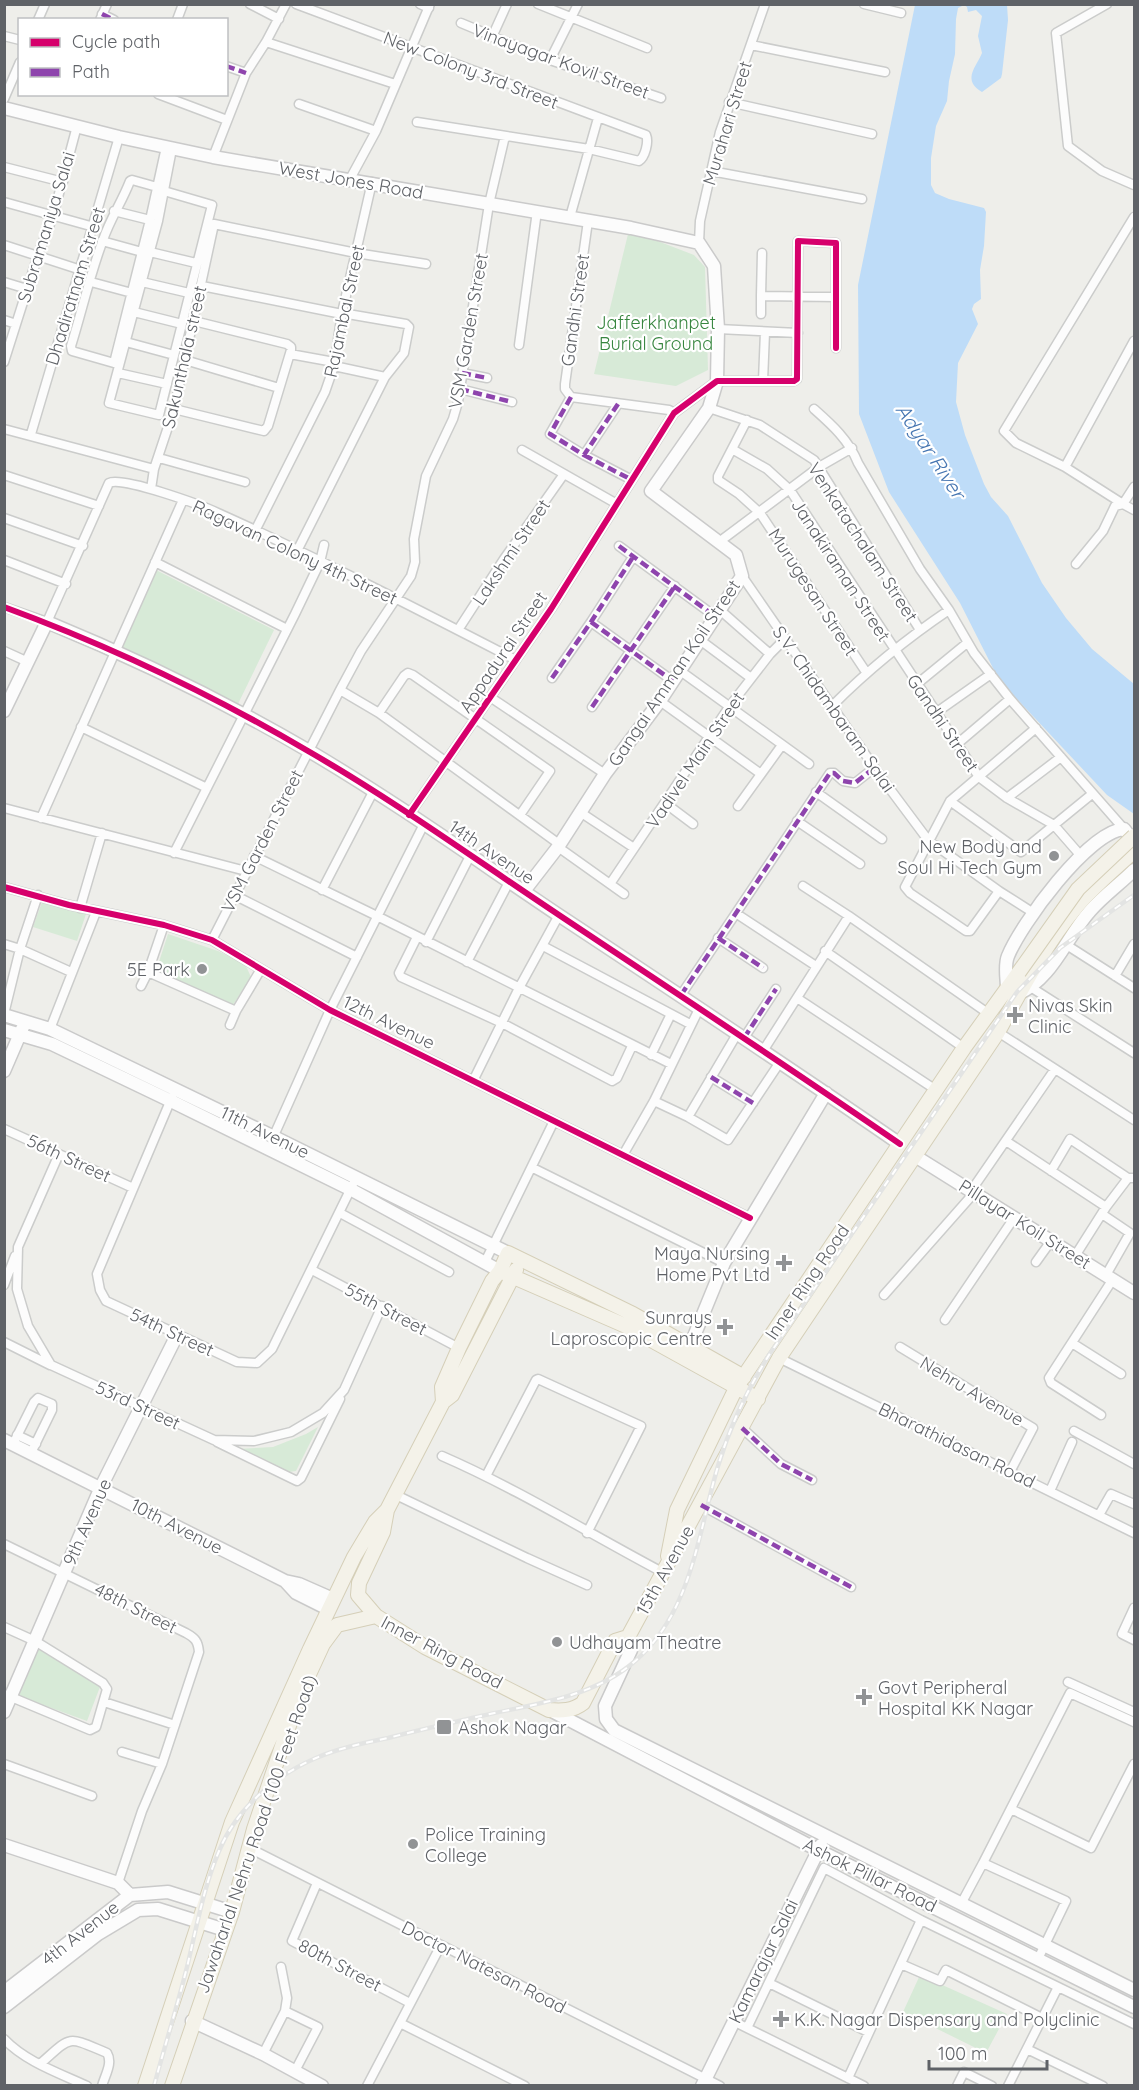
<svg xmlns="http://www.w3.org/2000/svg" width="1139" height="2090" viewBox="0 0 1139 2090" font-family="Quicksand,sans-serif">
  <rect width="100%" height="100%" fill="#eeeeea"/>
  <!-- green -->
  <path fill="#d7ead7" d="M629,230L694,255L705,267L708,370L676,386L594,374Z
    M154,569L274,630L238,704L118,645Z
    M43,899L86,914L77,941L33,927Z
    M168,934L218,951L245,964L251,977L231,1008L155,974Z
    M318,1427L296,1471L289,1472L237,1449L273,1447L306,1434Z
    M35,1645L103,1679L87,1721L13,1694Z
    M920,1975L1007,2014L986,2053L903,2012Z"/>
  <!-- water -->
  <path fill="#bedcf8" d="M915,5H1007L1008,20L1002,74L1001,78L982,92C961,80 977,66 982,53L978,36L982,16L976,10L968,12L967,7L964,5L958,8L956,19L955,54L949,81L947,101L936,126L931,158V185L935,193L949,199L984,208L986,212L984,246L980,270L981,299L974,304L972,309L978,324L958,363L956,402L965,435L984,484L991,497L1008,516L1042,583L1066,618L1092,649L1134,684V814L1107,795L999,680L960,603L889,492L859,414L858,285Z"/>
  <g fill="none" stroke-linecap="round" stroke-linejoin="round">
    <!-- street casing -->
    <g stroke="#cbcccb" stroke-width="11">
      <path id="street" d="M250,4L279,19
        M296,4L646,135C649,142 645,157 639,161L589,149L417,122
        M420,4L429,8
        M538,4L647,48
        M864,4L901,13
        M1107,4L1056,33L1068,146L1102,171L1134,185
        M102,14L114,20
        M38,20L45,4
        M100,20L107,4
        M177,20L183,4
        M461,23L550,60L661,98
        M4,36L20,40
        M492,37L507,4
        M266,42L395,84
        M751,45L885,72
        M550,60L578,4
        M226,66L246,73
        M158,94L227,120
        M4,99L20,62
        M729,102L872,134
        M299,104L376,131
        M213,157L246,73L266,42L286,4
        M4,167L63,182
        M711,171L862,199
        M350,179L376,131L430,4
        M164,191L212,205L159,415L109,403L158,221L172,149
        M4,202L94,227
        M114,211L150,220L166,147
        M570,217L598,118
        M1134,217L1004,431L1016,443L1065,467L1134,341
        M150,220L114,363L72,351L71,346C82,311 90,274 103,240C110,219 122,202 130,181L132,180L157,187
        M102,241L142,252
        M699,243L700,221L720,132L765,4
        M4,245L81,270
        M150,252L196,263
        M762,253L761,296L836,297
        M4,282L27,289
        M91,282L132,293
        M142,282L189,293
        M202,286L342,314
        M134,312L182,324
        M342,313L406,324L409,327L404,353L385,377
        M761,314V296
        M4,320L16,324
        M718,329L798,333
        M126,342L174,355
        M519,345L537,211
        M290,354L334,362
        M185,360L279,388
        M4,362L38,255L53,216L77,126
        M118,373L167,384
        M462,373L487,378
        M763,381L765,332
        M460,389L512,402
        M571,397L565,389V384L588,221
        M571,397L550,434L584,455L618,404
        M571,397L669,410L674,413
        M709,408L760,425L814,460L920,630
        M174,409L264,431L268,426L291,350V347L287,344L194,321
        M814,409C832,425 849,440 858,463L920,569L949,610L974,653L1010,699L1124,829
        M747,420L718,476V480L739,494L760,513L866,672
        M4,429L154,469
        M31,434L119,137
        M732,449L767,469L790,490L979,777L1007,798L1054,825L1081,856
        M522,450L617,504
        M584,455L632,480
        M159,458L245,482
        M1065,467L1123,504
        M4,475L99,506
        M1134,487L1123,504L1134,510
        M151,489L154,469L174,409L214,224L356,253L426,264
        M4,518L83,546
        M255,531L325,392L334,366L342,313L372,182
        M719,542L819,467L852,448
        M619,546L716,617
        M297,551L385,377L334,366
        M4,560L66,584
        M155,562L287,629
        M1076,564L1103,531L1115,506L1123,504
        M742,576L881,777L928,840L999,891L1032,912
        M4,607L47,622L109,483C122,476 201,505 218,513C318,558 417,609 516,660
        M720,610L770,654
        M591,622L673,681
        M458,630L504,559L564,474
        M700,640L751,678
        M4,651L28,662
        M679,670L809,764
        M552,678L591,622L633,557
        M917,684L967,643
        M340,690L379,713L559,844
        M490,697L605,774
        M660,701L761,774
        M832,706C868,670 906,639 949,610
        M592,707L675,586
        M937,712L991,674
        M379,713L404,676L408,673L413,675L550,771L520,815
        M81,727L207,788
        M956,745L1010,699
        M816,792L882,839
        M1007,798L1061,757
        M950,801L1021,852L1092,794
        M665,803L693,824
        M738,806L782,745
        M4,808L246,871
        M580,812L634,848
        M409,815L551,609L674,413L717,381H794L797,379L798,241L836,243V348
        M41,818L183,500
        M797,821L860,864
        M558,847L624,894
        M174,853L295,614L320,562L324,545
        M254,856L377,916L671,1064
        M610,884L729,707L770,654L785,639
        M803,886L849,916L989,1014
        M4,887L69,905L164,925L212,940L330,1010L750,1218
        M322,890L373,792
        M999,891L970,931H966L910,893L905,887L950,801L1036,728
        M234,895L357,957
        M80,908L102,833
        M737,914L816,966
        M164,925L148,972L236,1011L261,969
        M417,937L399,973L401,977L502,1023L612,1081L617,1078L632,1046
        M718,938L763,968
        M212,940L340,690L361,651L411,576L415,562L414,539L426,476L453,419L458,402L489,204L505,136
        M426,942L470,856
        M4,944L20,949L71,972
        M1065,944L1134,988
        M543,946L690,1024
        M825,951L964,1048
        M467,962L509,882
        M1115,976L1134,944
        M141,986L148,972
        M1032,988L1134,1053
        M681,995L830,773H834L843,781L855,783L874,768
        M797,998L936,1090
        M4,1014L20,949L38,895
        M230,1025L236,1011
        M50,1029L96,912
        M998,1032L1134,1120
        M737,1034L688,1117L728,1140L780,1062
        M744,1038L776,989
        M763,1051L849,916
        M651,1055L671,1014
        M711,1077L753,1103
        M473,1081L519,988L559,915
        M172,1097L97,1274L100,1290L106,1301L237,1362L257,1363L272,1349L356,1178
        M654,1101L688,1117
        M4,1129L133,1188
        M272,1140L330,1010L424,824
        M1006,1141L1106,1207
        M59,1154L18,1247L17,1289L28,1326L51,1365L214,1440L254,1441L291,1432L323,1413L344,1390L382,1306
        M623,1155L654,1101L700,1007
        M533,1168L724,1263
        M1051,1171L1070,1139L1128,1178
        M971,1191L1055,1069
        M340,1213L449,1272
        M1102,1214L1130,1233L1106,1275
        M1075,1256L1106,1207L1128,1178H1134
        M485,1262L554,1121
        M1036,1262L1051,1241
        M312,1270L459,1348
        M4,1285L15,1256
        M884,1295L974,1193
        M945,1320L1014,1218
        M4,1342L50,1365
        M1072,1343L1121,1374
        M900,1347L1033,1428L1011,1470
        M779,1358L1134,1533
        M1101,1415L1051,1383L1049,1378L1113,1279
        M742,1428L781,1464L812,1480
        M1074,1431L1134,1464
        M17,1435L36,1444
        M217,1442L297,1481L301,1478L340,1399
        M13,1444L34,1402L38,1398L52,1404V1410L31,1453
        M442,1456C518,1489 590,1534 664,1573
        M486,1476L536,1380L538,1379L641,1426L587,1533
        M1050,1491L1072,1442
        M394,1494L527,1558L587,1585
        M701,1505L851,1587
        M1099,1515L1111,1494L1134,1504
        M4,1544L186,1633C195,1638 198,1641 199,1652L162,1764L142,1811L118,1883
        M1134,1608L1122,1634L1134,1640
        M4,1627L35,1641L103,1683L107,1689L96,1727L90,1730L4,1694
        M1068,1682L1134,1712
        M104,1702L175,1725
        M122,1752L162,1764
        M4,1764L92,1796
        M1011,1809L1091,1848L1134,1764
        M249,1848L720,2086
        M317,1883L292,1941L410,2003
        M961,1904L983,1863
        M1038,1959L1066,1901L983,1863L1070,1693L1134,1722
        M901,1964L940,1981L946,1970L1042,2018
        M281,1967L287,1998L285,2011
        M769,1983L868,2032
        M733,2021L864,2086
        M400,2023L525,2086
        M747,2028L824,1868L921,1920L1134,2024
        M4,2039C26,2062 59,2073 87,2086
        M1027,2049L1103,2086
        M263,2054L285,2011L318,2027L295,2071
        M40,2064C73,2035 66,2036 107,2053C113,2063 105,2075 102,2086
        M848,2078L921,1920
        M367,2086L441,1945
        M957,2086L964,2072L992,2086
        M1008,2086L1058,1987"/>
    </g>
    <!-- secondary casing -->
    <g stroke="#cacaca" stroke-width="15">
      <path id="secondary" d="M4,108L119,137L213,157L631,228L699,243L714,266L718,329L717,381L709,408L651,491L736,555L742,576L660,701L605,774L558,847L524,891
        M4,711L47,622C137,659 225,702 309,751C394,801 475,859 557,914C672,990 787,1066 900,1144
        M1007,988C1007,979 1004,965 1008,956C1021,924 1088,832 1124,829L1134,842
        M1018,994C1053,978 1065,939 1090,911C1103,896 1120,884 1134,870
        M4,1015L50,1029L274,1137L508,1253
        M4,1030L52,1044L171,1101L350,1189L500,1271
        M4,1071L23,1027
        M915,1156L1134,1293
        M690,1346L724,1263L826,1093
        M4,1440L285,1581L299,1584L333,1599
        M285,1581L296,1593L328,1609
        M628,1637L631,1650L605,1706L606,1719L614,1730L1134,1990
        M550,1710L818,1850L1134,2007
        M4,1712L101,1487L177,1335
        M4,1845L118,1883L130,1895
        M4,1992L130,1895L168,1892L232,1912
        M4,2007L98,1934L138,1910L158,1909L225,1930
        M192,2021L263,2054L322,2086
        M702,2086L821,1845"/>
    </g>
    <!-- primary casing -->
    <g stroke="#d5cfb8" stroke-width="16">
      <path id="primary" d="M500,1271L626,1326L758,1399
        M744,1377L633,1314L508,1253L500,1271L492,1281L459,1348L442,1387L443,1402L387,1510L383,1532L359,1583L358,1595L376,1616L425,1647L549,1710C561,1711 573,1711 583,1703L615,1641L628,1637L779,1358L998,1032C1021,990 1046,943 1077,906C1094,886 1115,869 1134,851
        M443,1402L452,1395L516,1270
        M668,1556L677,1510L736,1388L964,1048L1019,972
        M145,2086L232,1822L310,1649L354,1557L375,1522L387,1510
        M172,2086L232,1912L254,1829L299,1696L323,1644L337,1625L376,1616"/>
    </g>
    <!-- street -->
    <use href="#street" stroke="#fcfcfc" stroke-width="8"/>
    <!-- secondary -->
    <use href="#secondary" stroke="#fcfcfc" stroke-width="12"/>
    <!-- primary -->
    <use href="#primary" stroke="#f4f2e9" stroke-width="14"/>
    <!-- rail casing -->
    <g stroke="#e3e4e3" stroke-width="4.5">
      <path id="rail" d="M154,2086C165,2045 178,2004 188,1963C197,1925 204,1886 219,1851C236,1809 276,1775 316,1758C339,1748 364,1743 388,1738C419,1730 450,1723 481,1716C533,1704 592,1698 634,1662C692,1613 698,1533 718,1466C730,1426 747,1390 769,1355L1017,992L1060,948L1134,895"/>
    </g>
    <!-- rail -->
    <use href="#rail" stroke="#fff" stroke-width="2" stroke-dasharray="7" stroke-linecap="butt"/>
    <!-- primary-bridge casing -->
    <g stroke="#d5cfb8" stroke-width="16" stroke-linecap="butt">
      <path id="primary-bridge" d="M1019,972L1078,889L1134,836"/>
    </g>
    <!-- primary-bridge -->
    <use href="#primary-bridge" stroke="#f4f2e9" stroke-width="14"/>
    <!-- quiet -->
    <path stroke="#8e44ad" stroke-width="4.5" stroke-dasharray="9 4.5" stroke-linecap="butt" d="M102,14L114,20
      M226,66L246,73
      M462,373L487,378
      M460,389L512,402
      M571,397L550,434L584,455L618,404
      M584,455L632,480
      M619,546L716,617
      M591,622L673,681
      M552,678L591,622L633,557
      M592,707L675,586
      M718,938L763,968
      M681,995L830,773H834L843,781L855,783L874,768
      M744,1038L776,989
      M711,1077L753,1103
      M742,1428L781,1464L812,1480
      M701,1505L851,1587"/>
    <!-- cycleway casing -->
    <g stroke="#fff" stroke-width="10">
      <path id="cycleway" d="M4,607C110,646 211,694 308,751C395,801 476,860 559,915C673,991 787,1066 900,1144
        M409,815L551,609L674,413L717,381H794L797,379L798,241L836,243V348
        M4,887L69,905L164,925L212,940L330,1010L750,1218"/>
    </g>
    <!-- cycleway -->
    <use href="#cycleway" stroke="#d6006c" stroke-width="6"/>
  </g>
  <!-- markers -->
  <g fill="#919395" stroke="#fff" stroke-width="2">
    <circle cx="1054" cy="856" r="6"/>
    <circle cx="202" cy="969" r="6"/>
    <path d="M1012 1006h6v6h6v6h-6v6h-6v-6h-6v-6h6z"/>
    <path d="M781 1254h6v6h6v6h-6v6h-6v-6h-6v-6h6z"/>
    <path d="M722 1318h6v6h6v6h-6v6h-6v-6h-6v-6h6z"/>
    <circle cx="557" cy="1642" r="6"/>
    <path d="M861 1688h6v6h6v6h-6v6h-6v-6h-6v-6h6z"/>
    <rect x="436" y="1719" width="16" height="16" rx="3"/>
    <circle cx="413" cy="1844" r="6"/>
    <path d="M778 2010h6v6h6v6h-6v6h-6v-6h-6v-6h6z"/>
  </g>
  <g text-anchor="middle" dominant-baseline="central" stroke-width="4.5" stroke-linejoin="round" paint-order="stroke">
    <!-- street labels -->
    <g font-size="18" fill="#5f6267" stroke="#fff">
      <text transform="translate(561 61) rotate(20)">Vinayagar Kovil Street</text>
      <text transform="translate(471 70) rotate(21)">New Colony 3rd Street</text>
      <text transform="translate(727 123) rotate(-73)">Murahari Street</text>
      <text transform="translate(351 180) rotate(10)">West Jones Road</text>
      <text transform="translate(46 227) rotate(-73)">Subramaniya Salai</text>
      <text transform="translate(75 286) rotate(-73)">Dhadiratnam Street</text>
      <text transform="translate(575 310) rotate(-82)">Gandhi Street</text>
      <text transform="translate(344 311) rotate(-78)">Rajambal Street</text>
      <text transform="translate(468 331) rotate(-80)">VSM Garden Street</text>
      <text transform="translate(184 357) rotate(-77)">Sakunthala street</text>
      <text transform="translate(863 542) rotate(57)">Venkatachalam Street</text>
      <text transform="translate(295 552) rotate(25)">Ragavan Colony 4th Street</text>
      <text transform="translate(511 552) rotate(-56)">Lakshmi Street</text>
      <text transform="translate(841 570) rotate(57)">Janakiraman Street</text>
      <text transform="translate(813 592) rotate(57)">Murugesan Street</text>
      <text transform="translate(503 652) rotate(-56)">Appadurai Street</text>
      <text transform="translate(674 673) rotate(-56)">Gangai Amman Koil Street</text>
      <text transform="translate(834 709) rotate(55)">S.V. Chidambaram Salai</text>
      <text transform="translate(943 723) rotate(56)">Gandhi Street</text>
      <text transform="translate(695 760) rotate(-56)">Vadivel Main Street</text>
      <text transform="translate(262 841) rotate(-63)">VSM Garden Street</text>
      <text transform="translate(492 852) rotate(34)">14th Avenue</text>
      <text transform="translate(389 1022) rotate(26)">12th Avenue</text>
      <text transform="translate(265 1132) rotate(26)">11th Avenue</text>
      <text transform="translate(69 1158) rotate(25)">56th Street</text>
      <text transform="translate(1025 1224) rotate(32)">Pillayar Koil Street</text>
      <text transform="translate(807 1282) rotate(-56)">Inner Ring Road</text>
      <text transform="translate(386 1309) rotate(28)">55th Street</text>
      <text transform="translate(172 1332) rotate(25)">54th Street</text>
      <text transform="translate(972 1391) rotate(31)">Nehru Avenue</text>
      <text transform="translate(138 1405) rotate(25)">53rd Street</text>
      <text transform="translate(957 1445) rotate(26)">Bharathidasan Road</text>
      <text transform="translate(87 1522) rotate(-66)">9th Avenue</text>
      <text transform="translate(177 1526) rotate(27)">10th Avenue</text>
      <text transform="translate(665 1570) rotate(-61)">15th Avenue</text>
      <text transform="translate(136 1608) rotate(27)">48th Street</text>
      <text transform="translate(442 1652) rotate(28)">Inner Ring Road</text>
      <text transform="translate(256 1834) rotate(-71)">Jawaharlal Nehru Road (100 Feet Road)</text>
      <text transform="translate(870 1875) rotate(26)">Ashok Pillar Road</text>
      <text transform="translate(80 1933) rotate(-38)">4th Avenue</text>
      <text transform="translate(763 1961) rotate(-64)">Kamarajar Salai</text>
      <text transform="translate(340 1965) rotate(28)">80th Street</text>
      <text transform="translate(484 1967) rotate(27)">Doctor Natesan Road</text>
    </g>
    <!-- park labels -->
    <g font-size="18" fill="#37863f" stroke="#fff">
      <text x="656" y="322">Jafferkhanpet<tspan x="656" dy="21">Burial Ground</tspan></text>
    </g>
    <!-- poi labels -->
    <g font-size="18" fill="#5f6267" stroke="#fff" text-anchor="start">
      <text x="1042" y="846" text-anchor="end">New Body and<tspan x="1042" dy="21">Soul Hi Tech Gym</tspan></text>
      <text x="190" y="969" text-anchor="end">5E Park</text>
      <text x="1028" y="1005">Nivas Skin<tspan x="1028" dy="21">Clinic</tspan></text>
      <text x="770" y="1253" text-anchor="end">Maya Nursing<tspan x="770" dy="21">Home Pvt Ltd</tspan></text>
      <text x="712" y="1317" text-anchor="end">Sunrays<tspan x="712" dy="21">Laproscopic Centre</tspan></text>
      <text x="569" y="1642">Udhayam Theatre</text>
      <text x="878" y="1687">Govt Peripheral<tspan x="878" dy="21">Hospital KK Nagar</tspan></text>
      <text x="458" y="1727">Ashok Nagar</text>
      <text x="425" y="1834">Police Training<tspan x="425" dy="21">College</tspan></text>
      <text x="794" y="2019">K.K. Nagar Dispensary and Polyclinic</text>
    </g>
    <!-- water labels -->
    <g font-size="20" font-style="italic" fill="#4575b1" stroke="#fff">
      <text transform="translate(931 451) rotate(57)">Adyar River</text>
    </g>
  </g>
  <!-- border -->
  <rect width="1139" height="2090" fill="none" stroke="#5f6267" stroke-width="12"/>
  <!-- legend -->
  <rect x="18" y="18" width="210" height="78" fill="#ffffff" stroke="#bfc0c2" stroke-width="1.5"/>
  <rect x="30" y="38" width="30" height="9" fill="#d6006c" stroke="#bfc0c2" stroke-width="1.5"/>
  <text x="72" y="48" font-size="18" fill="#5f6267">Cycle path</text>
  <rect x="30" y="68" width="30" height="9" fill="#8e44ad" stroke="#bfc0c2" stroke-width="1.5"/>
  <text x="72" y="78" font-size="18" fill="#5f6267">Path</text>
  <!-- scale -->
  <path d="M929 2060v9h118v-9" fill="none" stroke="#5f6267" stroke-width="3"/>
  <text x="938" y="2060" font-size="18" fill="#5f6267" stroke="#ffffff" stroke-width="4.5" paint-order="stroke">100 m</text>
</svg>
